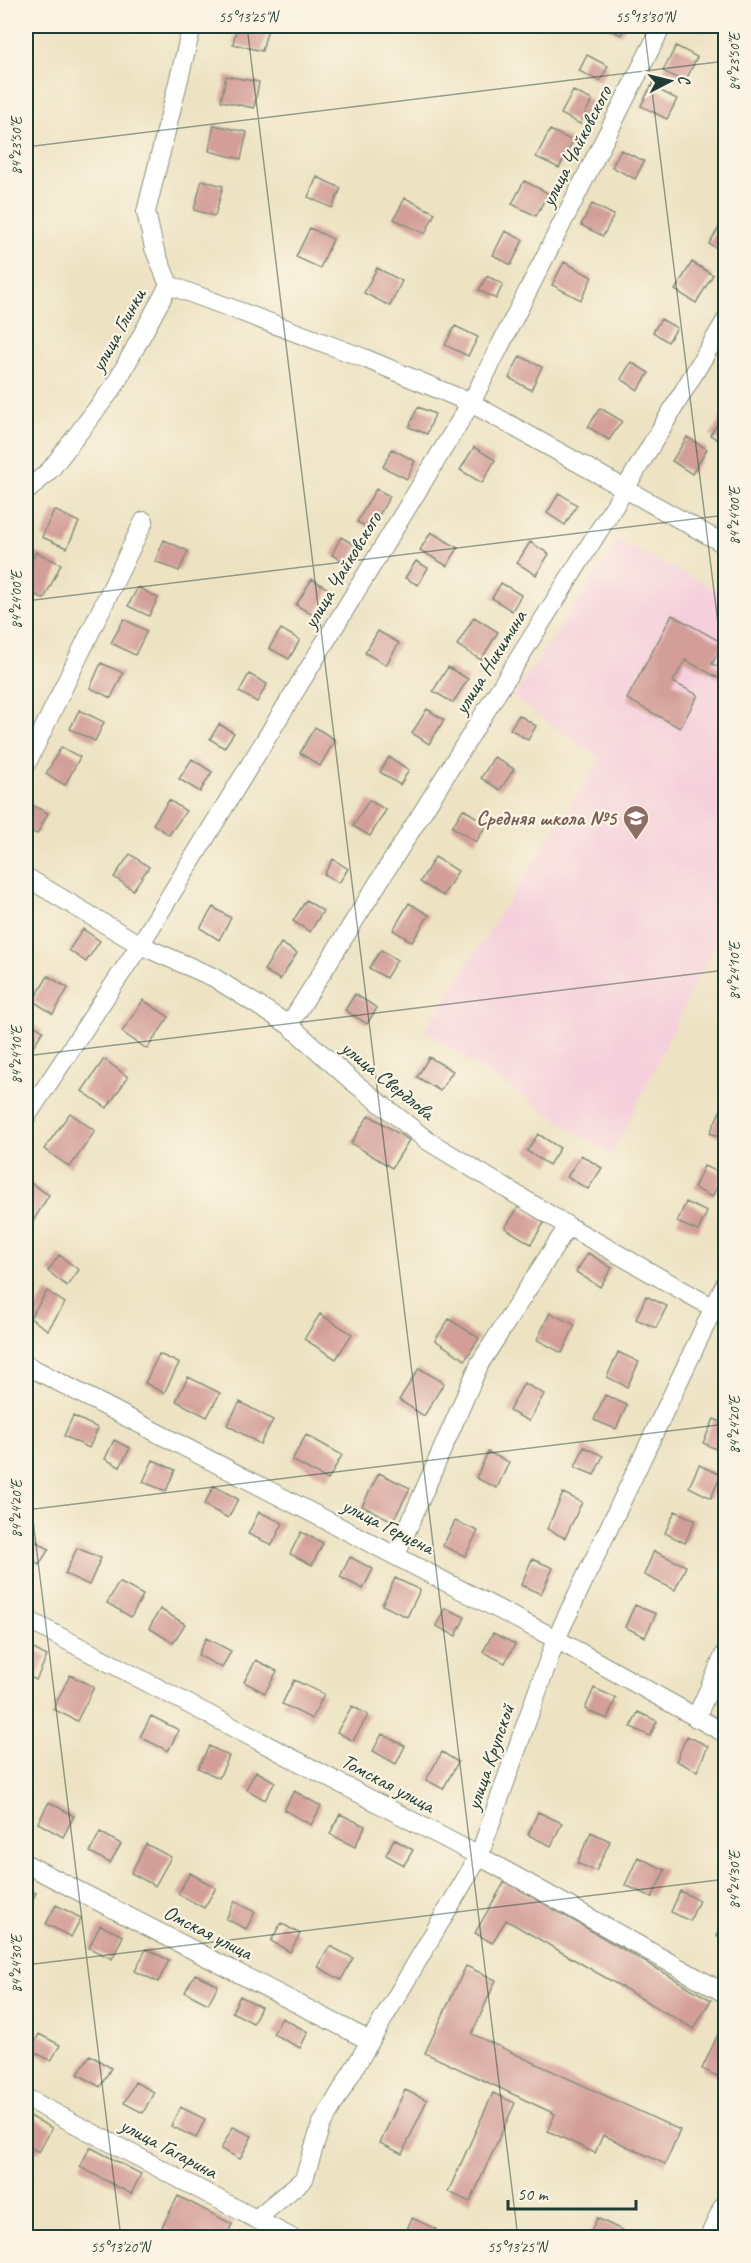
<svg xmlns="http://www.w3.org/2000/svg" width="751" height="2263" viewBox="0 0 751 2263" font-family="Caveat,sans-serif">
  <rect width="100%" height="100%" fill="#fcf5e5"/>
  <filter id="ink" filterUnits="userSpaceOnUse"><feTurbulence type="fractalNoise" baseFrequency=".0167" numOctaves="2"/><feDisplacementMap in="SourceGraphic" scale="12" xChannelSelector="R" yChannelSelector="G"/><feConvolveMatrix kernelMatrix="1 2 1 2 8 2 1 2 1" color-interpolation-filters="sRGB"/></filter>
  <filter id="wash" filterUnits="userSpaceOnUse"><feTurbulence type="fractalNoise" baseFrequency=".008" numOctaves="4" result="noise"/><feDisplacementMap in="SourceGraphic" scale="24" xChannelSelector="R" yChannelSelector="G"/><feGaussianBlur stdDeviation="1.35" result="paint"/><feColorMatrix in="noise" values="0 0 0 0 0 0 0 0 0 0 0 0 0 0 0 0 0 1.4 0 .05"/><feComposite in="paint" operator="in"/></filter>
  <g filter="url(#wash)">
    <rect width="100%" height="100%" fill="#ede3c3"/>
    <!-- built -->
    <path fill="#f5cfdb" d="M618,541L725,594V923L612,1156L425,1031L600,759L513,697Z"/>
    <g id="blocks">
      <!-- building -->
      <path fill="#d39e98" d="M237,26H258L268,28L262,51L233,44Z
        M603,26H626L621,35Z
        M691,26H707L704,32Z
        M676,46L697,57L685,82L663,71Z
        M587,55L608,66L600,81L579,71Z
        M226,76L259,82L254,108L221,101Z
        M651,86L677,99L667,119L641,106Z
        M573,91L592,100L580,124L561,114Z
        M214,125L247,132L241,159L209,151Z
        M550,130L573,141L559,168L536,157Z
        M621,150L644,161L635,179L612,167Z
        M317,177L341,188L332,208L308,197Z
        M202,180L223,186L215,216L194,210Z
        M524,181L548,193L536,216L512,204Z
        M405,198L435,213L425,234L394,219Z
        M592,204L614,215L603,236L581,225Z
        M721,224L726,227V253L709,244Z
        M310,228L333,239L320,268L296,257Z
        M505,231L523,240L511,265L493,255Z
        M564,262L592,277L581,300L552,285Z
        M692,262L713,275L696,303L675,290Z
        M377,268L402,281L390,306L364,293Z
        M487,276L503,284L496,299L479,290Z
        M661,319L677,328L668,342L653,332Z
        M455,326L478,337L468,356L445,345Z
        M520,356L542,367L531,390L509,378Z
        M631,362L649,373L638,390L621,379Z
        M418,407L435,414L427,434L409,427Z
        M600,408L622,421L609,440L588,427Z
        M726,411V445L710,435Z
        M687,437L707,449L692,474L672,461Z
        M474,447L495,460L482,483L460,470Z
        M392,449L415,461L407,479L383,467Z
        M376,489L390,496L371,529L357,522Z
        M559,493L577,505L565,525L547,513Z
        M54,510L79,522L67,548L42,537Z
        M431,532L458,548L447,566L420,550Z
        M341,537L358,547L348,564L332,555Z
        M164,540L188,551L179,571L155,561Z
        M530,542L549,554L536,575L517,563Z
        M36,552L61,564L44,599L26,590V572Z
        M416,561L428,568L418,585L405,578Z
        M312,579L330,590L315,616L296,605Z
        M501,583L521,595L512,611L492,598Z
        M138,587L158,598L149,616L128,606Z
        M672,615L723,643L712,664L726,671V682L685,660L673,682L698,695L680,728L627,699Z
        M474,617L498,632L481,660L457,645Z
        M26,619L31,621L26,632Z
        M124,619L147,631L135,655L111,643Z
        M281,629L300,640L289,659L269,648Z
        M378,631L399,643L386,665L365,653Z
        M101,663L123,673L111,698L90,688Z
        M448,667L468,679L453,703L433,691Z
        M249,674L267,684L257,702L239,692Z
        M427,709L444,720L429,744L412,733Z
        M79,710L104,722L95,741L70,729Z
        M519,715L536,726L528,740L510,729Z
        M219,724L234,733L224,748L210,739Z
        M315,727L335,740L320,766L300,753Z
        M61,747L80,757L65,785L46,774Z
        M389,757L409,770L400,785L380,772Z
        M494,757L514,769L500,790L481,778Z
        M192,759L212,772L200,792L179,779Z
        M169,800L186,811L169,835L153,824Z
        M369,800L386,810L370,836L353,826Z
        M30,804L48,813L37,834L26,829V812Z
        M463,809L487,824L476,842L452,827Z
        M130,854L149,867L133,890L114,877Z
        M435,857L458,871L443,896L420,882Z
        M333,859L348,869L339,883L324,874Z
        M306,900L323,911L310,932L293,921Z
        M409,903L429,915L412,942L393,930Z
        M213,907L231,918L219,940L200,928Z
        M83,929L100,941L86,962L69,950Z
        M281,943L297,953L280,980L264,970Z
        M381,950L397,960L386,978L369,968Z
        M48,976L68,988L53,1014L33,1001Z
        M355,994L377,1008L367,1024L345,1010Z
        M143,1000L169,1017L147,1049L122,1032Z
        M26,1020L43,1031L26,1058Z
        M429,1057L453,1071L440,1091L417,1077Z
        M104,1059L128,1077L107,1108L82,1091Z
        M723,1105L726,1106V1140L710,1133Z
        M70,1113L95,1131L70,1167L44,1149Z
        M369,1115L409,1140L392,1168L351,1143Z
        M538,1134L560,1148L549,1165L527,1151Z
        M581,1155L602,1168L588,1189L567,1177Z
        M704,1166L723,1174L712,1197L694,1188Z
        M26,1180L49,1195L29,1228L26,1226Z
        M686,1202L707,1212L698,1231L677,1222Z
        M519,1206L544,1223L531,1244L505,1228Z
        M588,1253L612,1268L600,1287L576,1272Z
        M59,1255L79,1270L67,1286L48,1271Z
        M47,1291L65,1303L48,1330L30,1318Z
        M646,1296L667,1306L656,1328L636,1319Z
        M550,1313L575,1325L562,1353L537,1340Z
        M320,1314L352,1334L336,1359L304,1339Z
        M449,1319L479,1338L465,1360L435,1340Z
        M618,1352L639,1362L627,1387L607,1377Z
        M159,1354L179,1363L164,1393L145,1383Z
        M419,1368L444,1383L424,1416L399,1400Z
        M188,1377L220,1393L207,1417L176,1401Z
        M524,1383L544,1394L529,1421L509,1411Z
        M605,1395L627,1405L616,1429L594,1420Z
        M240,1402L273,1420L260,1444L227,1425Z
        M73,1416L98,1428L89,1448L64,1436Z
        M714,1419L726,1424V1454L703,1443Z
        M306,1435L342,1455L328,1480L292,1460Z
        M114,1440L130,1448L120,1467L105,1459Z
        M584,1447L603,1456L594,1475L575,1467Z
        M488,1452L509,1462L497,1488L476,1478Z
        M153,1460L175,1470L166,1491L143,1482Z
        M699,1465L721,1475L711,1498L689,1487Z
        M379,1473L410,1488L393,1521L362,1506Z
        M214,1486L238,1499L228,1518L204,1505Z
        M563,1493L582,1502L565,1538L547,1529Z
        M675,1511L695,1520L685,1543L665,1533Z
        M259,1512L283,1523L272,1545L248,1534Z
        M455,1521L478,1531L465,1556L443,1546Z
        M301,1532L323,1543L312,1565L290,1554Z
        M26,1536L49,1549L39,1565L26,1557Z
        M77,1548L101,1558L89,1585L65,1574Z
        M654,1551L686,1566L675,1590L644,1575Z
        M350,1557L373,1569L363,1589L340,1577Z
        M532,1559L553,1568L541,1594L521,1585Z
        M395,1578L420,1590L407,1617L382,1605Z
        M119,1582L143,1595L131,1617L107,1603Z
        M635,1605L656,1614L645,1637L625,1627Z
        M445,1608L465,1617L456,1636L436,1626Z
        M160,1609L185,1624L173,1643L149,1628Z
        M493,1633L515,1644L505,1663L483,1652Z
        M206,1638L231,1651L222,1668L198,1655Z
        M26,1645L47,1656L36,1680L26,1675Z
        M256,1660L277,1671L265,1693L244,1682Z
        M70,1675L94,1687L77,1721L53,1709Z
        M294,1680L324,1694L312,1719L282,1704Z
        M594,1688L616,1698L607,1719L585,1709Z
        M352,1706L368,1715L353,1741L337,1732Z
        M638,1712L657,1721L650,1736L631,1727Z
        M151,1716L179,1730L168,1751L140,1737Z
        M382,1734L405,1746L396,1764L373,1751Z
        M687,1736L708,1746L697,1771L676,1761Z
        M209,1746L229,1756L219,1778L198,1768Z
        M442,1752L458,1762L443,1789L426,1780Z
        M256,1771L275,1782L265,1800L246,1789Z
        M294,1791L321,1806L311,1825L284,1810Z
        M49,1802L74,1816L63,1837L38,1823Z
        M538,1812L562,1823L551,1846L528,1835Z
        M340,1814L365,1826L355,1847L330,1834Z
        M100,1832L121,1844L110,1863L90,1852Z
        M591,1832L610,1841L596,1871L577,1863Z
        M394,1839L413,1850L404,1865L386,1855Z
        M146,1844L171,1857L155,1886L131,1873Z
        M638,1857L665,1870L652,1897L625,1885Z
        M190,1873L216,1888L204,1908L178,1894Z
        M505,1881L711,2000L694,2029L506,1920L492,1943L475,1933Z
        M26,1887L36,1893L26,1913Z
        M680,1891L699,1900L690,1921L671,1912Z
        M235,1901L255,1912L246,1929L226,1919Z
        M56,1905L81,1918L71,1937L46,1924Z
        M726,1917V1940L717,1936Z
        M281,1923L300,1934L290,1952L271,1941Z
        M100,1925L123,1936L112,1959L89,1948Z
        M330,1946L353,1958L341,1980L318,1967Z
        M146,1949L169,1960L158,1982L135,1971Z
        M466,1966L496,1980L472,2034L680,2130L665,2164L603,2135L595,2153L548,2131L555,2114L425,2053Z
        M195,1974L218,1985L208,2004L185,1992Z
        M240,1996L261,2007L253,2023L232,2012Z
        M726,2017V2080L702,2069Z
        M282,2018L308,2032L300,2048L273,2034Z
        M39,2034L60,2045L51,2061L31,2050Z
        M90,2055L111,2068L100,2087L78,2074Z
        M135,2082L154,2092L143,2113L124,2103Z
        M405,2090L427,2100L402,2154L380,2143Z
        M493,2093L515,2103L470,2202L448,2192Z
        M180,2107L205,2119L196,2138L171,2126Z
        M26,2114L52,2128L39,2152L26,2145Z
        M233,2127L252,2136L240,2159L221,2149Z
        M90,2147L141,2174L131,2194L80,2167Z
        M178,2196L232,2224L226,2238H182L162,2227Z
        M412,2218L436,2229L432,2238H414L405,2234Z
        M597,2218L638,2238H588Z"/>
    </g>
  </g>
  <g filter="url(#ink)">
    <use href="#blocks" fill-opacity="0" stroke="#86907c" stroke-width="1.5"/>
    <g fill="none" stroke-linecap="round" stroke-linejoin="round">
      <!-- minor casing -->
      <g stroke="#86907c" stroke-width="20">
        <path id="minor" d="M169,285L364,358L471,403L726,545
          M26,492L51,469L115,385L169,285L154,248L146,212L192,26
          M26,765L144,521
          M26,877L140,945L213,977L289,1025L352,1081L428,1141L568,1226L726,1315
          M289,1025L625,489L726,320
          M26,1117L140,945L471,403L662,26
          M26,1365L556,1639L726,1734
          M396,1555L480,1363L568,1226
          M26,1619L479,1856L726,1994
          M696,1718L726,1651
          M26,1864L370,2041
          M26,2098L292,2238
          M256,2219L304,2179L321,2125L479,1856L556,1639L726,1282"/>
      </g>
      <!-- secondary casing -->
      <g stroke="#86907c" stroke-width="28">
        <path id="secondary" d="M713,2238L726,2209"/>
      </g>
      <!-- minor -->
      <use href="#minor" stroke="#fff" stroke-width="18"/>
      <!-- secondary -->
      <use href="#secondary" stroke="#fff" stroke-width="26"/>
    </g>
  </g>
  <!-- ticks -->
  <path fill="none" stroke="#1f3d34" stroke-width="1.5" stroke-opacity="0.45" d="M247,26L518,2238M644,26L726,688M26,147L726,61M26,601L726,515M26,1056L726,970M26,1463L121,2238M26,1510L726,1424M26,1965L726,1879"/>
  <!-- icons -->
  <defs>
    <g id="school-pin" transform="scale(1.35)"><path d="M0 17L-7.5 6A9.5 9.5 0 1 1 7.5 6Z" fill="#8d6e63" stroke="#fcf5e5"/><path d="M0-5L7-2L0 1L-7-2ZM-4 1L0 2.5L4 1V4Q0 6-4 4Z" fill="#fff"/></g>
  </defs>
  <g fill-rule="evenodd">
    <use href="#school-pin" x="636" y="818"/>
  </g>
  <g text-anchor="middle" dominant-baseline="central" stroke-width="4.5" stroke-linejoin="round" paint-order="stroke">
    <!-- street labels -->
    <g font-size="21" fill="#1f3d34" stroke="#fcf5e5">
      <text transform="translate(576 146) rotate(-63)">улица Чайковского</text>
      <text transform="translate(118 330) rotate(-61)">улица Глинки</text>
      <text transform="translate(342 570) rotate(-59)">улица Чайковского</text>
      <text transform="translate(490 662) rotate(-58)">улица Никитина</text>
      <text transform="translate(388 1080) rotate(39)">улица Свердлова</text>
      <text transform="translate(388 1526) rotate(27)">улица Герцена</text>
      <text transform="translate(490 1757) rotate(-71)">улица Крупской</text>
      <text transform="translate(388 1783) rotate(28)">Томская улица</text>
      <text transform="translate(208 1932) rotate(27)">Омская улица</text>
      <text transform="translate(169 2148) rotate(28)">улица Гагарина</text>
    </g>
    <!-- education labels -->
    <g font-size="21" font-weight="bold" fill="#785e54" stroke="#fcf5e5" text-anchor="end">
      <text x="616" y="818">Средняя школа №5</text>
    </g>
  </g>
  <!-- margin -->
  <rect width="751" height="2263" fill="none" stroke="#fcf5e5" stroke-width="66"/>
  <!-- north arrow -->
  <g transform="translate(670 81) rotate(83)" stroke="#fcf5e5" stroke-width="4.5" paint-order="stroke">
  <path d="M0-4.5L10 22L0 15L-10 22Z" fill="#1f3d34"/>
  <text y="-9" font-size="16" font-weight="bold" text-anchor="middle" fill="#1f3d34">С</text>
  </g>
  <!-- scale -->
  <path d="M508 2200v9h128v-9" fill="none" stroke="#1f3d34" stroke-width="3"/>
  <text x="517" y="2200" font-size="18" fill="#1f3d34" stroke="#fcf5e5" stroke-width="4.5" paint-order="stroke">50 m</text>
  <rect x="33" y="33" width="685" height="2197" fill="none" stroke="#1f3d34" stroke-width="2"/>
  <g font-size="15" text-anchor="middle" fill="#1f3d34">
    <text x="248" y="22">55°13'25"N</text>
    <text x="645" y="22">55°13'30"N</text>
    <text transform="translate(734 62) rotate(-90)" y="5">84°23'50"E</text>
    <text transform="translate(16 146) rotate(-90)" y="5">84°23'50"E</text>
    <text transform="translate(734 516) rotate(-90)" y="5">84°24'00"E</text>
    <text transform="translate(16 600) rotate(-90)" y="5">84°24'00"E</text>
    <text transform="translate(734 971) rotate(-90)" y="5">84°24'10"E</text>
    <text transform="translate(16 1055) rotate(-90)" y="5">84°24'10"E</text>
    <text transform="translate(734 1425) rotate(-90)" y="5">84°24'20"E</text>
    <text transform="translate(16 1509) rotate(-90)" y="5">84°24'20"E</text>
    <text transform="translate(734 1880) rotate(-90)" y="5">84°24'30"E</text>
    <text transform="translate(16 1964) rotate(-90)" y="5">84°24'30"E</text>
    <text x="120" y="2252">55°13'20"N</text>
    <text x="517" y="2252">55°13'25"N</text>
  </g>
</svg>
